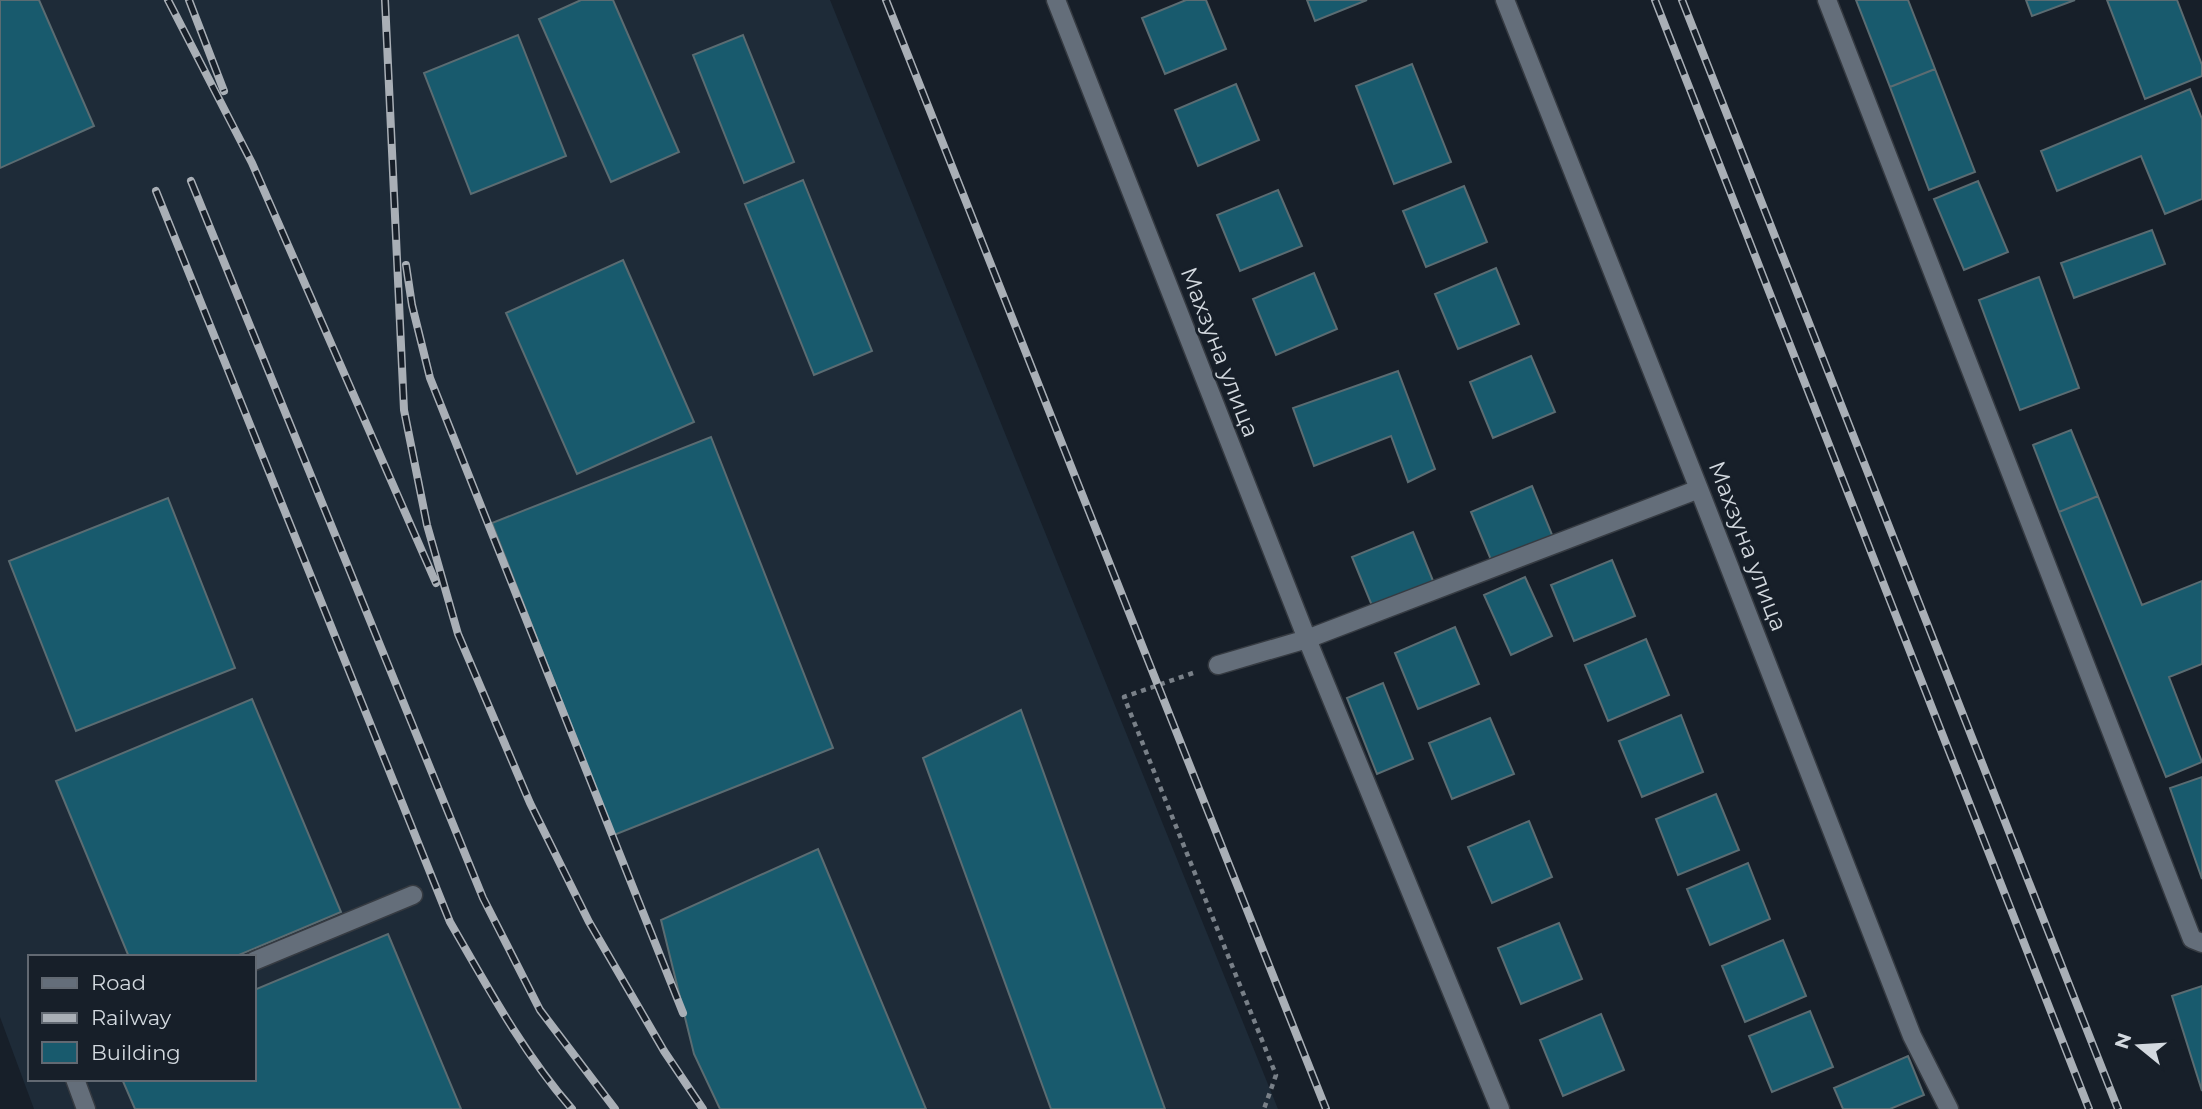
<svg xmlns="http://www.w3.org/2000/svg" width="2202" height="1109" viewBox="0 0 2202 1109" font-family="Montserrat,sans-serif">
  <rect width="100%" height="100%" fill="#171f29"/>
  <!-- built -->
  <path fill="#1e2b38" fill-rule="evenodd" d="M0,0H830L1278,1109H34L0,1017ZM30,957H254V1079H30Z"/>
  <!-- building -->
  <path fill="#185a6d" stroke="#5b6c72" stroke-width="2" d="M0,0H39L94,126L0,168Z
    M581,0H613L679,152L611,182L539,19Z
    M1186,0H1206L1226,49L1165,74L1142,18Z
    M1307,0H1367L1315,21Z
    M1856,0H1908L1935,69L1890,87Z
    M2026,0H2075L2032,16Z
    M2107,0H2177L2202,65V76L2145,99Z
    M518,35L566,156L471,194L424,73Z
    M743,35L794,162L744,183L693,55Z
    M1412,64L1451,162L1394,184L1356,86Z
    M1935,69L1975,172L1929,190L1890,87Z
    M1236,84L1259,140L1198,166L1175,110Z
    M2190,89L2202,119V199L2165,214L2141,156L2057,191L2041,151Z
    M803,180L872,351L814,375L745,204Z
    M1978,181L2008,252L1964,270L1934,199Z
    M1464,186L1487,242L1426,267L1403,211Z
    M1278,190L1302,246L1240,271L1217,215Z
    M2152,230L2165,264L2074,298L2061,263Z
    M623,260L694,422L577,474L506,313Z
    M1496,268L1519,324L1458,349L1435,294Z
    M1314,273L1337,329L1276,355L1253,299Z
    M2039,277L2079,388L2020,410L1979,300Z
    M1531,356L1555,412L1493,438L1470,382Z
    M1398,371L1435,469L1408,482L1391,436L1314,466L1293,408Z
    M2071,430L2098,496L2059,512L2033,445Z
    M711,437L833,748L614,835L492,523Z
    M1532,486L1555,542L1494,567L1471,512Z
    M2098,496L2142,605L2202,581V664L2169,677L2202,762L2166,777L2059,512Z
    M168,498L235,668L76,731L9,561Z
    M1413,532L1436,588L1375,613L1352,557Z
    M1612,560L1635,616L1574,641L1551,585Z
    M1525,577L1552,636L1511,655L1484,595Z
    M1455,627L1479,684L1418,709L1395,653Z
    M1646,639L1669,695L1608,721L1585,665Z
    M1383,683L1413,759L1377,774L1347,698Z
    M252,699L341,912L234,957H129L56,781Z
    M1021,710L1165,1109H1051L923,758Z
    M1681,715L1703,772L1642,797L1619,741Z
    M1490,718L1514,774L1452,799L1429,743Z
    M2202,777V879L2170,788Z
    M1716,794L1739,850L1678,875L1656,819Z
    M1529,821L1552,877L1492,903L1468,847Z
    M818,849L926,1109H720L694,1054L661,920Z
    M1748,863L1770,919L1710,945L1687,889Z
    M1559,923L1582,979L1521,1004L1498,948Z
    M388,934L461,1109H135L122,1079H254V990Z
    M1783,940L1806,996L1745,1022L1722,966Z
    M2202,986V1091L2172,996Z
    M1810,1011L1833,1067L1772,1092L1749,1036Z
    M1601,1014L1624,1070L1563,1096L1540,1040Z
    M1908,1056L1924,1095L1890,1109H1843L1834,1088Z"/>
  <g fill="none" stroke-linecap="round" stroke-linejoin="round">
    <!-- minor casing -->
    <g stroke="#363b42" stroke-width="21">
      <path id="minor" d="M1056,0L1307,639L1500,1109
        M1505,0L1699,489L1912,1036L1949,1109
        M1827,0L2192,939L2202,943
        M1218,665L1307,639L1699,489
        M254,961L413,895
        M75,1079L86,1109"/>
    </g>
    <!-- path -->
    <path stroke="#798088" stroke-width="4.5" stroke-dasharray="5 5" stroke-linecap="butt" d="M1193,673L1124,697L1276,1075L1264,1109"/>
    <!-- minor -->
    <use href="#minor" stroke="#646e7a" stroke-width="18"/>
    <!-- rail casing -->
    <g stroke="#a9afb6" stroke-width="8">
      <path id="rail" d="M168,0L252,163L436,583
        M189,0L224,91
        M385,0L404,410L427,525L458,634L530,803L589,922L664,1051L703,1109
        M886,0L1326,1109
        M1655,0L2089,1109
        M1682,0L2118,1109
        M191,181L483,898L540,1010L615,1109
        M156,191L450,922C487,986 523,1053 572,1109
        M406,265L412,305L430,378L683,1013"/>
    </g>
    <!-- rail -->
    <use href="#rail" stroke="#171f29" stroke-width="5" stroke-dasharray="16" stroke-linecap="butt"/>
  </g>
  <g text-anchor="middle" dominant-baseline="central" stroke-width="6" stroke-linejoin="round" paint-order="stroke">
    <!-- street labels -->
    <g font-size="23" fill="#d3d9df" stroke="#171f29">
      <text transform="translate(1220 352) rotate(69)">Махзуна улица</text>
      <text transform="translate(1748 546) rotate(69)">Махзуна улица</text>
    </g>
  </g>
  <!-- legend -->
  <rect x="28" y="955" width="228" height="126" fill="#171f29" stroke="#626972" stroke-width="2"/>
  <rect x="42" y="978" width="35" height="10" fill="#646e7a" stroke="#626972" stroke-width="2"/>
  <text x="91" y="990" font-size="21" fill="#d3d9df">Road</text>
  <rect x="42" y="1013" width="35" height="10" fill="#a9afb6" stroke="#626972" stroke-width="2"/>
  <text x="91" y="1025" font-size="21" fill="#d3d9df">Railway</text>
  <rect x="42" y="1042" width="35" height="21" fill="#185a6d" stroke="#626972" stroke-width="2"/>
  <text x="91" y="1060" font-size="21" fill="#d3d9df">Building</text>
  <!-- north arrow -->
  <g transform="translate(2139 1046) rotate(288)" stroke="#171f29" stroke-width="5" paint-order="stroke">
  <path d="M0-5L12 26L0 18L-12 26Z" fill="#d3d9df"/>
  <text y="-10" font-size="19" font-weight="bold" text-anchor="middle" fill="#d3d9df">N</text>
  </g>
</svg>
